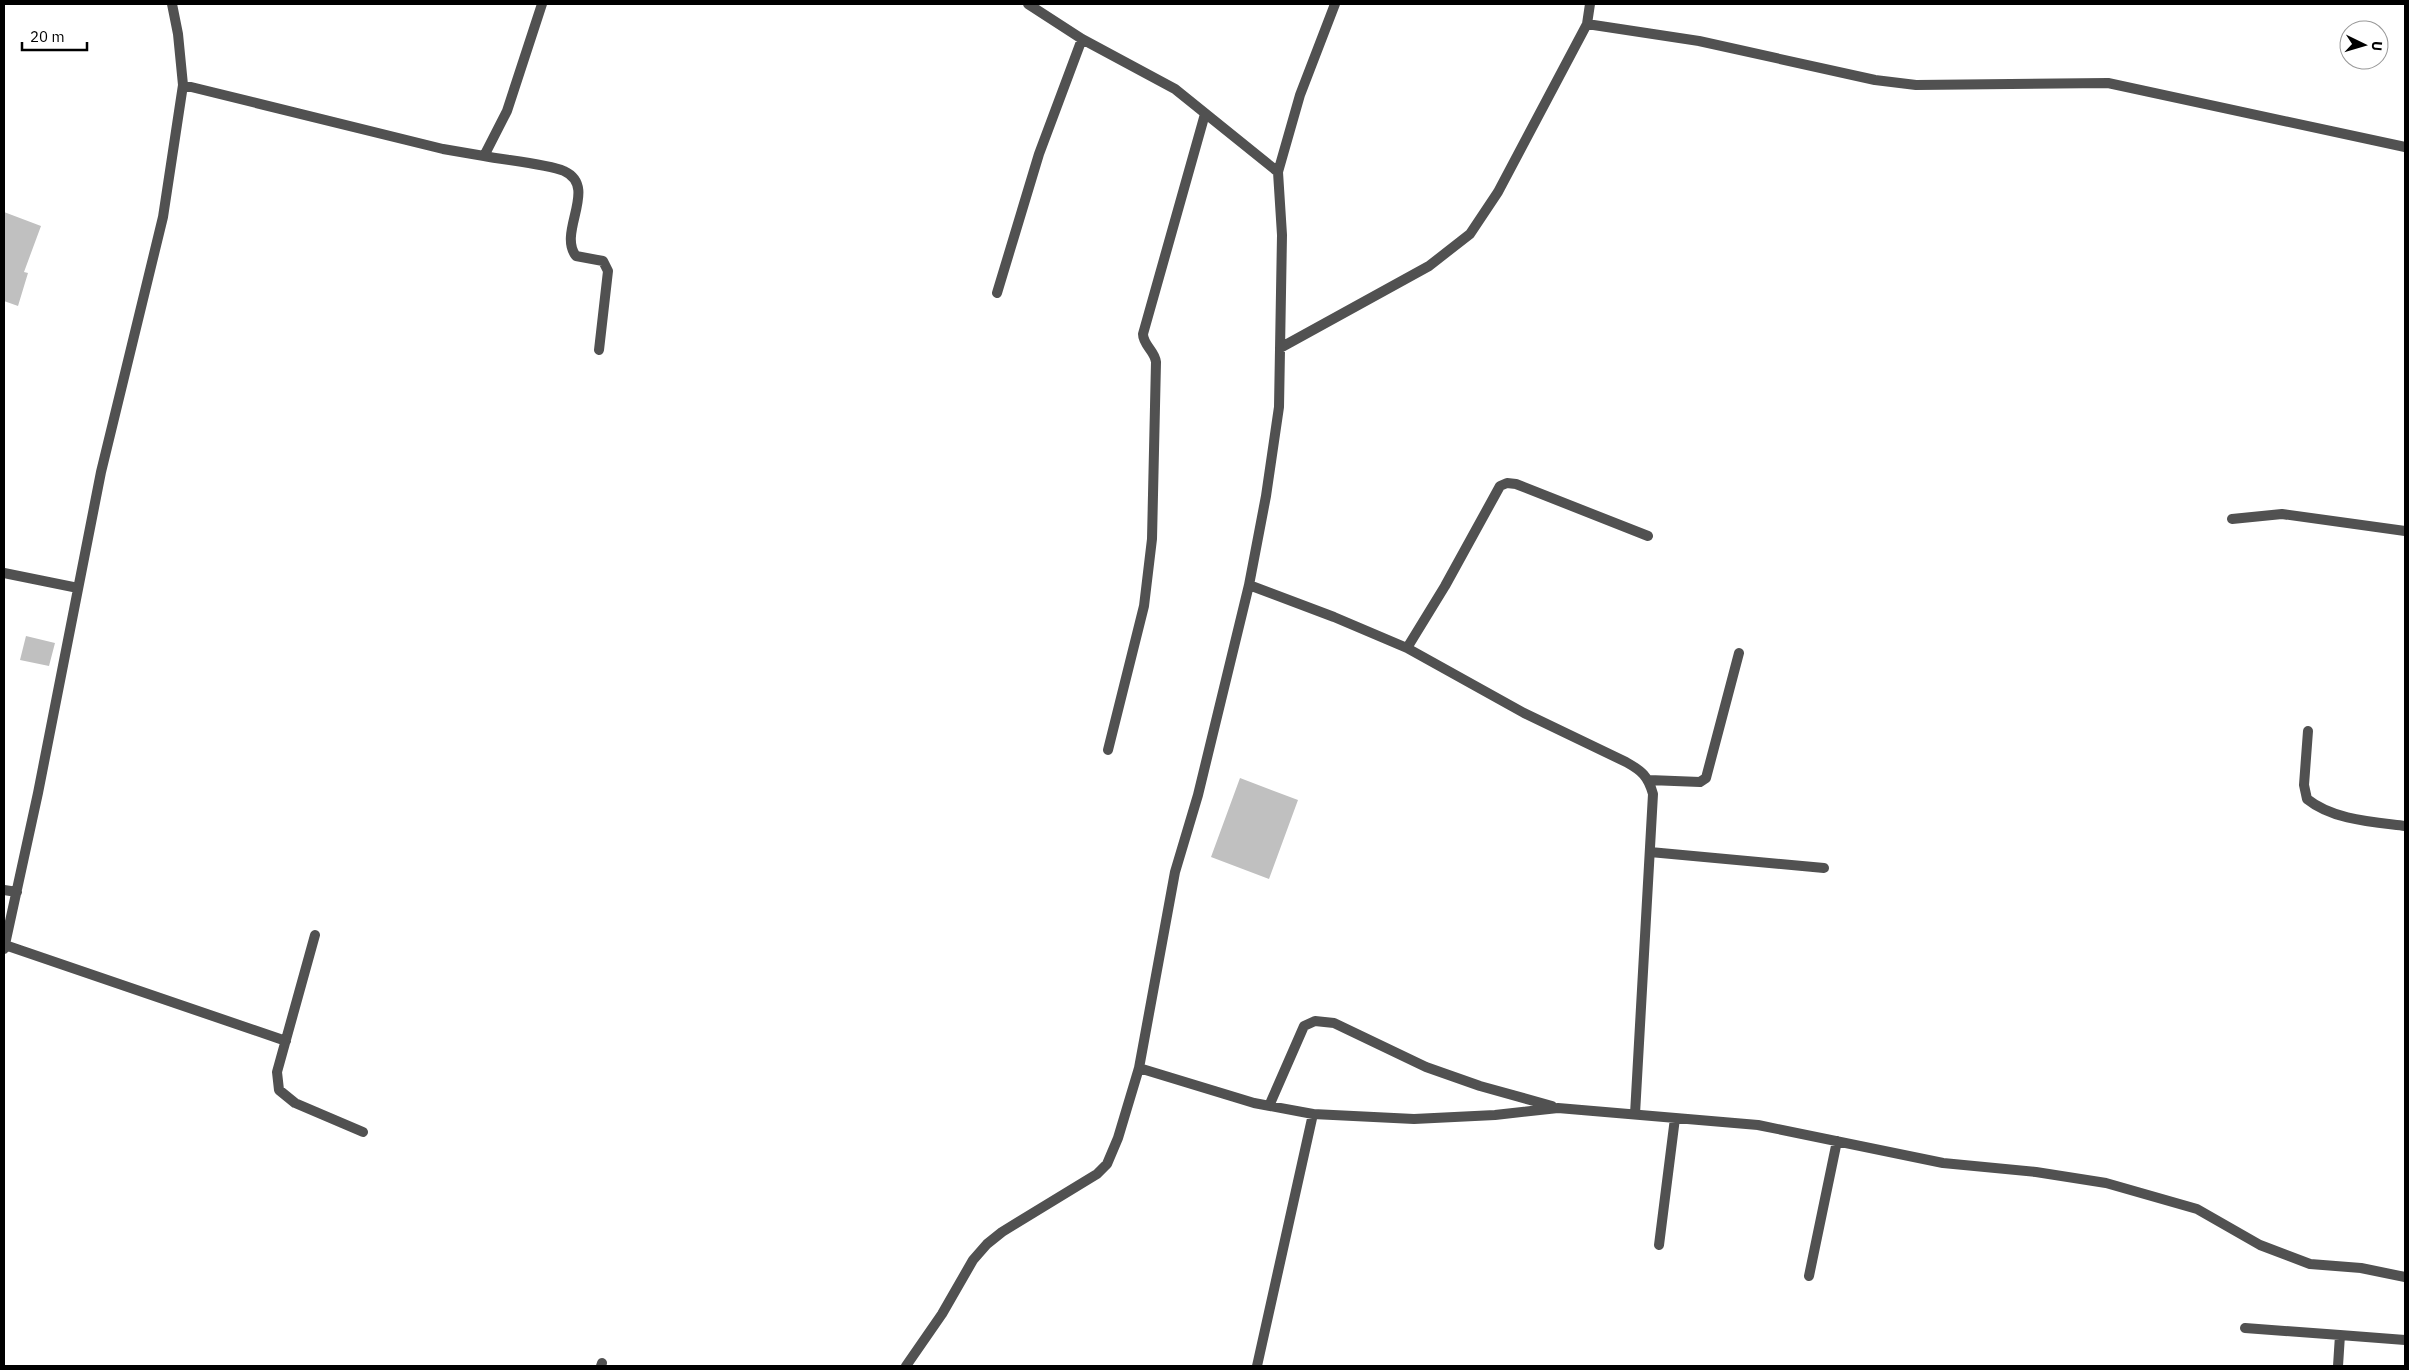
<svg xmlns="http://www.w3.org/2000/svg" width="2409" height="1370" viewBox="0 0 2409 1370" font-family="'IBM Plex Sans',sans-serif">
  <rect width="100%" height="100%" fill="#fff"/>
  <!-- building -->
  <path fill="#c0c0c0" d="M4,212L41,226L24,272L28,273L18,306L4,301Z
    M26,636L55,643L49,666L20,660Z
    M1240,778L1298,800L1269,879L1211,857Z"/>
  <g fill="none" stroke-linecap="round" stroke-linejoin="round">
    <!-- minor -->
    <path stroke="#515151" stroke-width="10" d="M1028,4L1082,39L1175,89L1278,172
      M1587,24L1590,4
      M183,85L443,149L484,156L507,111L542,4
      M484,156C504,160 547,164 564,171C599,187 557,232 576,256L603,261L608,271L599,350
      M997,293L1039,154L1082,39
      M1280,348L1429,266L1470,234L1498,192L1587,24L1699,41L1875,80L1916,85L2108,83L2405,147
      M2232,519L2282,514L2405,531
      M4,573L78,588
      M1249,585L1334,617L1407,648L1524,713L1626,762C1642,771 1648,776 1653,794L1635,1114
      M1407,648L1445,586L1500,486L1507,483L1516,484L1648,536
      M2308,731L2304,785L2307,799C2333,820 2373,822 2405,826
      M1108,750L1144,606L1152,539L1156,362C1155,351 1143,345 1143,334L1205,114
      M1649,780L1700,782L1706,778L1739,653
      M1650,852L1824,868
      M4,890L17,892
      M315,935L277,1072L279,1090L295,1103L363,1132
      M5,945L286,1041
      M4,949L38,793L101,472L163,217L183,85L178,34L172,4
      M1139,1068L1254,1103L1313,1114L1414,1119L1495,1115L1558,1108L1758,1125L1943,1163L2036,1172L2106,1183L2197,1209L2260,1245L2310,1264L2361,1268L2405,1277
      M1269,1106L1304,1026L1315,1021L1334,1023L1426,1067L1480,1086L1552,1106
      M1659,1245L1675,1118
      M1809,1276L1837,1141
      M2245,1328L2340,1335L2338,1366
      M2340,1335L2405,1340
      M601,1366L602,1363
      M906,1366L942,1314L973,1260L987,1244L1002,1232L1097,1174L1107,1164L1118,1138L1139,1068L1175,872L1198,795L1249,585L1266,496L1279,407L1282,235L1278,172L1300,95L1335,4
      M1257,1366L1313,1114"/>
  </g>
  <!-- border -->
  <rect width="2409" height="1370" fill="none" stroke="#000000" stroke-width="10"/>
  <!-- north arrow -->
  <g transform="translate(2364 45) rotate(95)"><circle r="24" fill="#ffffff" stroke="#999999"/>
  <path d="M0-4L9 19L0 12L-9 19Z" fill="#000000"/>
  <text y="-8" font-size="14" font-weight="bold" text-anchor="middle" fill="#000000">U</text>
  </g>
  <!-- scale -->
  <path d="M22 42v8h65v-8" fill="none" stroke="#000000" stroke-width="2.5"/>
  <text x="30" y="42" font-size="15" fill="#000000" stroke="#ffffff" stroke-width="4" paint-order="stroke">20 m</text>
</svg>
